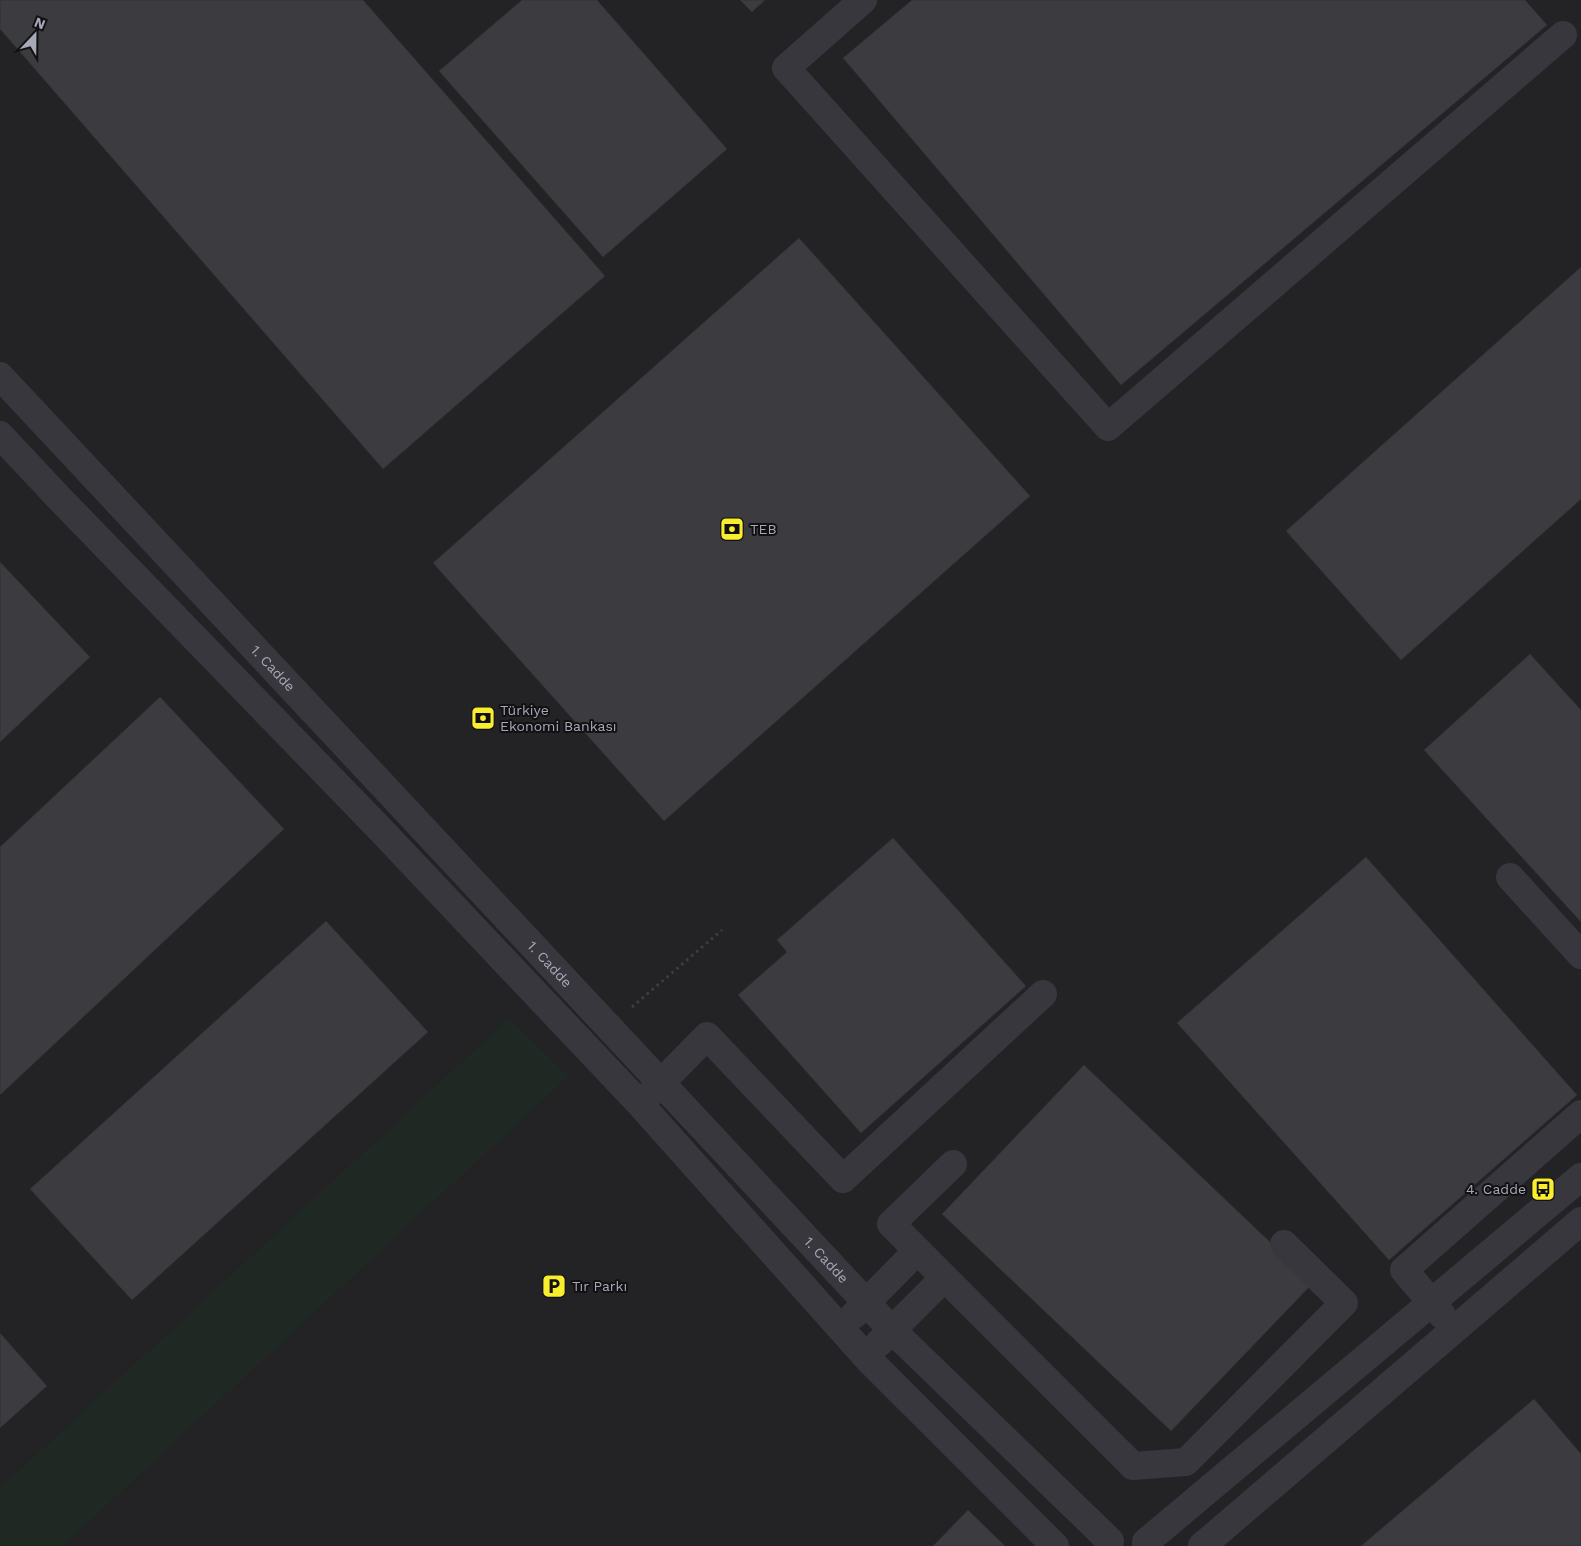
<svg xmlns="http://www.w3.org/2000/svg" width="1581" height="1546" viewBox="0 0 1581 1546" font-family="'Work Sans',sans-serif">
  <rect width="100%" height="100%" fill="#161618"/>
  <!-- built -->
  <path fill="#232225" d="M0,0H1581V1546H0Z"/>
  <!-- green -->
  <path fill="#202823" d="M509,1018L569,1076L63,1546H0V1488Z"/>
  <!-- building -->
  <path fill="#3c3b40" stroke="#313034" d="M0,0H363L605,276L383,469L0,29Z
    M522,0H597L727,149L603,257L439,71Z
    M740,0H765L752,12Z
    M912,0H1525L1547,25L1121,385L843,58Z
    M799,238L1030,496L664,821L433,563Z
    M1581,267V499L1401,660L1286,531Z
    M0,562L90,657L0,742Z
    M1530,654L1581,710V922L1424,750Z
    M160,697L284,829L0,1095V847Z
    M893,838L1026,986L861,1133L738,995L787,952L777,940Z
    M1366,857L1577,1095L1389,1260L1177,1023Z
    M326,921L428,1032L132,1300L30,1189Z
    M1084,1065L1313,1283L1171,1431L942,1214Z
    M0,1333L47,1386L0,1428Z
    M1534,1399L1581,1454V1546H1361Z
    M968,1510L1005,1546H933Z"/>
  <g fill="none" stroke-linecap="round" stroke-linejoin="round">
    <!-- path -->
    <path stroke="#3d3d44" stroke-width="3" stroke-dasharray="2.5 4" stroke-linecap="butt" d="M632,1007L722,930"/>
    <!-- minor -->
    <g stroke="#38373d" stroke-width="28">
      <path d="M863,0L786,68L1108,427L1563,35"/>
      <path id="s1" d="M0,376L892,1330L1110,1541"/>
      <path d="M0,435L60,499L379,828L640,1104L868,1359L1055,1546"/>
      <path d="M1510,877L1581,955"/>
      <path d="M648,1096L707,1036L843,1179L1043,994"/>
      <path d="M953,1164L891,1224L1133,1466L1186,1462L1344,1303L1284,1244"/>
      <path d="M854,1315L917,1251"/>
      <path d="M1442,1315L1404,1270L1581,1114"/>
      <path d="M879,1343L944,1278"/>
      <path d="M1146,1542L1581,1177"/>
      <path d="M1202,1546L1581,1221"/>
    </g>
  </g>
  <!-- icons -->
  <defs>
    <g id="bank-square" transform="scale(1.25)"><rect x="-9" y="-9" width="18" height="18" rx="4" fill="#f8ee2e" stroke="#111113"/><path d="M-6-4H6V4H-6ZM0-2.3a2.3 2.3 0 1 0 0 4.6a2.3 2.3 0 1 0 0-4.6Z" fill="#111"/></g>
    <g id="bus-square" transform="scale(1.25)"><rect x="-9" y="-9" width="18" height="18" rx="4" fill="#f8ee2e" stroke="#111113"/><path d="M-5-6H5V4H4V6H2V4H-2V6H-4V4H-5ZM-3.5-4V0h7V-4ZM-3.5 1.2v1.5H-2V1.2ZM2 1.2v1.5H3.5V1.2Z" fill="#111"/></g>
    <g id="parking-square" transform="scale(1.25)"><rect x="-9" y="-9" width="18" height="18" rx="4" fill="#f8ee2e" stroke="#111113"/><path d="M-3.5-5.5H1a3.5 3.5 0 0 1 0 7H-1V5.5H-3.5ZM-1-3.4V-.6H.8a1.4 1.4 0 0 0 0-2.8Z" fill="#111"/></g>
  </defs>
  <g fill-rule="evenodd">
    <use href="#bank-square" x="732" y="529"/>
    <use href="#bank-square" x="483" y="718"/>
    <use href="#bus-square" x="1543" y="1189"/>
    <use href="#parking-square" x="554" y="1286"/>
  </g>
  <g text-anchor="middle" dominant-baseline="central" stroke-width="4" stroke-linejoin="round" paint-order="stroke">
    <!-- poi labels -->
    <g font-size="14" fill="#a7a8b8" stroke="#111113" text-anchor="start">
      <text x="750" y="529">TEB</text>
      <text x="500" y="710">Türkiye<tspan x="500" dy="16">Ekonomi Bankası</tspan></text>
      <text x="1526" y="1189" text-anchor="end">4. Cadde</text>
      <text x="572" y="1286">Tır Parkı</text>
    </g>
    <!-- street labels -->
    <g font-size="14" fill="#a7a8b8" stroke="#111113">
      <text stroke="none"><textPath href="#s1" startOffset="400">1. Cadde</textPath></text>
      <text stroke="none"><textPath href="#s1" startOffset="805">1. Cadde</textPath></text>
      <text stroke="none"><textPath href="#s1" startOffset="1210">1. Cadde</textPath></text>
    </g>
  </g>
  <!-- north arrow -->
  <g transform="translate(35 35) rotate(22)" stroke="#111113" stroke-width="4" paint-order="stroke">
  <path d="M0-4L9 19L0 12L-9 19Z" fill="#a7a8b8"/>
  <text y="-8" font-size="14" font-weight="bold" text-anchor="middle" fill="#a7a8b8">N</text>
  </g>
</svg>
